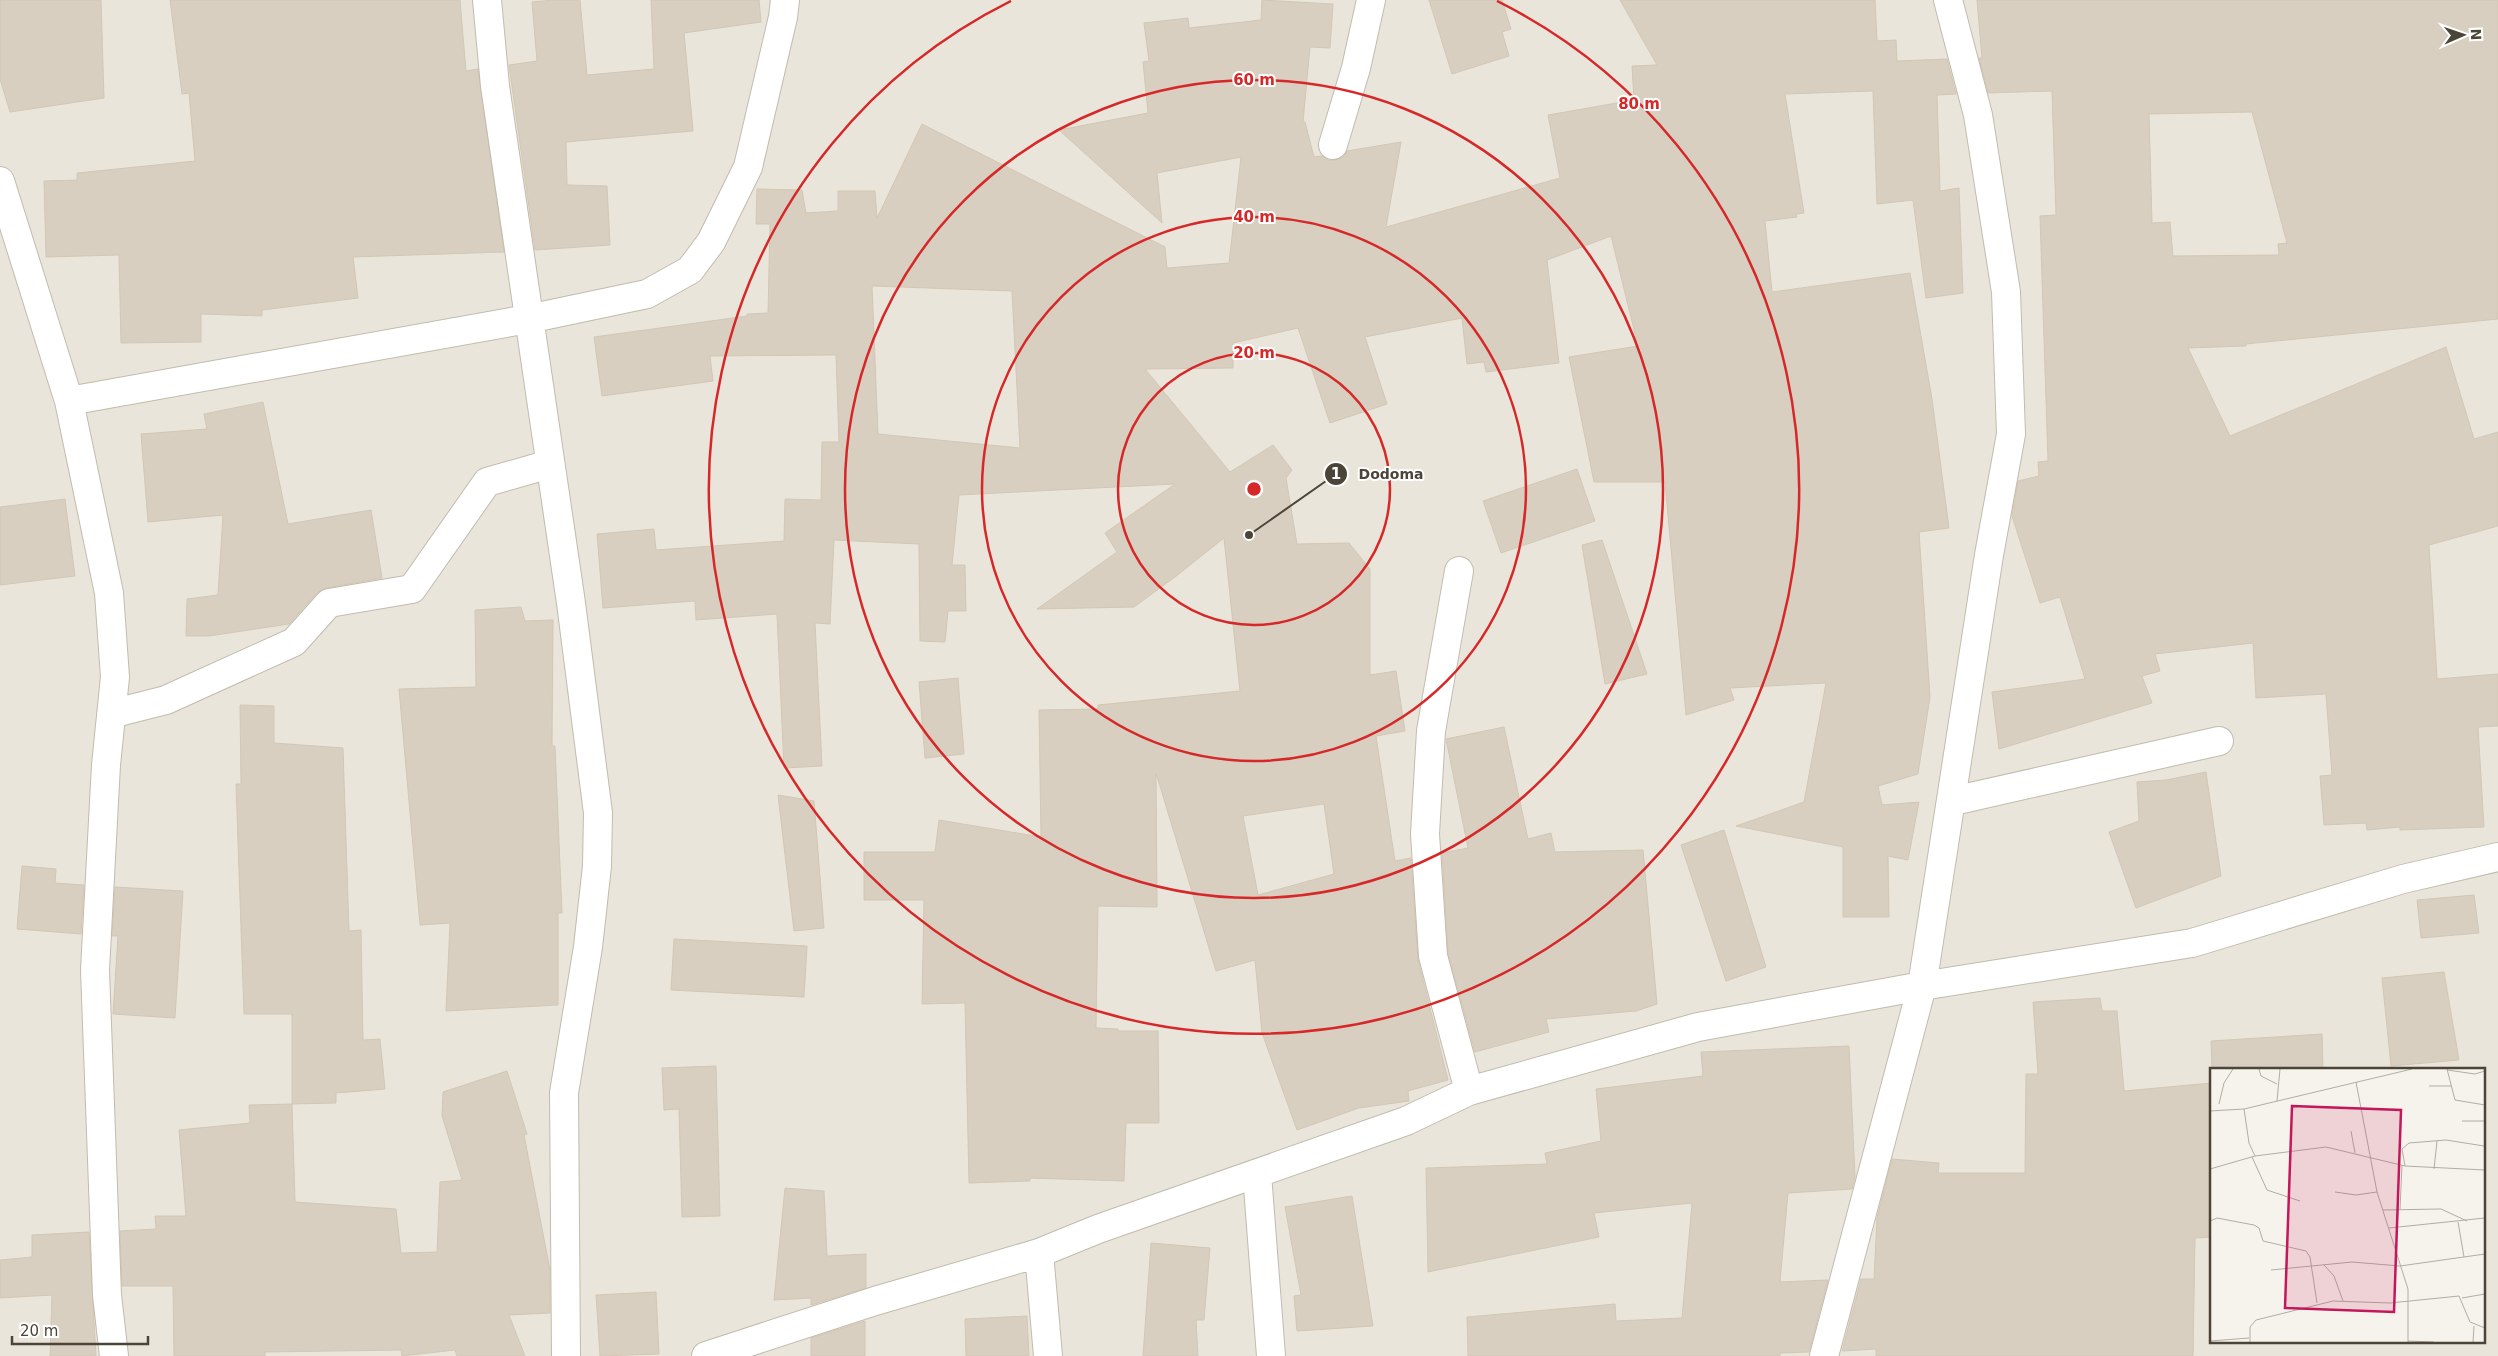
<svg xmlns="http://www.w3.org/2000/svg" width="2498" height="1356" viewBox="0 0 2498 1356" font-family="'DejaVu Sans',sans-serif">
  <rect width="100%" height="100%" fill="#f6f3ec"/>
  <!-- residential -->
  <path fill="#eae5da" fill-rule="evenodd" d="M0,0H2498V1356H0ZM2212,1070H2484V1342H2212Z"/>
  <!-- building -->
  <path fill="#d8cfc1" stroke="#d3c7b4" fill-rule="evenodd" d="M0,0H101L104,98L10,112L0,79Z
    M170,0H460L466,71L478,69L504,252L353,257L358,298L262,310V316L201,314V342L121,343L119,255L46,257L44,181L77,180V173L195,161L189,93L182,94Z
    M554,0H580L587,75L654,69L651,0H759L761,22L684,33L693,131L566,142L567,185L607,186L610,245L535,250L509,65L537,61L532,2Z
    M1262,0L1333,4L1330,48L1310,47L1303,122H1305L1314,157L1322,156L1328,160H1336L1343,157L1347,151L1401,142L1386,227L1560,178L1548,115L1634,100L1632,66L1657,65L1620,0H1875L1877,41L1896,40L1897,61L1947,59L1956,94L1937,95L1940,191L1959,188L1963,293L1926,298L1913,200L1877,204L1873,91L1785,94L1804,213L1796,214L1797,217L1765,221L1772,292L1910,273L1932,399L1949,528L1919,532L1930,697L1918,774L1878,786L1882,805L1919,802L1908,860L1888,856L1889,917H1843V847L1736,826L1804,802L1826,683L1730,688L1734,700L1686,715L1665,482H1594L1569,357L1638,346L1611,236L1547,260L1559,363L1486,372L1484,362L1467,364L1462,318L1365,337L1387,404L1330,423L1298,328L1233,343V368L1145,369L1230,472L1273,445L1292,470L1286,478L1297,544L1349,543L1370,569V675L1396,671L1405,731L1376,736L1395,861L1411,858L1418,960L1448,1080L1408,1091L1409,1101L1359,1108L1297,1130L1262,1033L1255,960L1216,971L1156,773L1157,907L1098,906L1096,1028L1118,1029V1031H1158L1159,1123H1126L1124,1181L1030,1178V1181L969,1183L965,1003L922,1004L924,900H864V852H935L939,820L1041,837L1039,710L1098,709V705L1240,691L1224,538L1175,577L1134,607L1037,609L1117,552L1105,533L1175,484L959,495L952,565H965L966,611H948L945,642L920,641L919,544L834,540L830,624L815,623L822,766L784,768L777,614L696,620L695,601L603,608L597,534L654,529L656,550L784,541L785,499L821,500L822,442H839L836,355L710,356L713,381L602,396L594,337L747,316V314L768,313L770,224H756L757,189L802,190L806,213L838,211V191H875L877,218L922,124L1165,247L1167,268L1229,263L1241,157L1157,173L1162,223L1059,130L1148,113L1143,62L1149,61L1144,23L1188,18L1189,28L1261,20ZM872,286L1012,291L1020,448L878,434ZM1324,804L1334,874L1258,895L1243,816Z
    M1429,0H1502L1511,29L1502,32L1509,56L1452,74Z
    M1977,0H2498V319L2246,344V346L2188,348L2230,436L2446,347L2474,439L2498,432V526L2429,545L2437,679L2498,674V726L2478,727L2484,827L2400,830V827L2367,830L2366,823L2324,825L2320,776L2332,775L2326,694L2256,698L2253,643L2155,654L2160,671L2142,676L2152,703L1999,749L1992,692L2085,679L2060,597L2040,603L2012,516L2018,481L2039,476L2038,462L2048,461L2040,216L2056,215L2052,91L1988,93L1979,58H1982ZM2252,112L2287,243L2278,244L2279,255L2173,256L2170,222L2152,223L2149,114Z
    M263,402L288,524L371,510L382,578L326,588L317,593L289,624L209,636H186L187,599L218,595L223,515L148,522L141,434L207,429L204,414Z
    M1577,469L1595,521L1501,553L1483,501Z
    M65,499L75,576L0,585V507Z
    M1602,540L1647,674L1605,684L1582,545Z
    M521,607L525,621L553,620L552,746H555L562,913H558V1005L446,1011L450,923L420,925L399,689L476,687L475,610Z
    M958,678L964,754L925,758L919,682Z
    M240,705L274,706V743L343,748L349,931L361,930L363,1040L380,1039L385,1089L336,1093V1103L292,1104V1014H244L236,784H241Z
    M1504,727L1528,839L1551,833L1555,852L1643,850L1657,1004L1636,1011L1546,1019L1549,1032L1475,1052L1448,953L1442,853L1468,848L1446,739Z
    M2206,772L2221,876L2136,908L2109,832L2139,821L2137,782L2166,780Z
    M778,795L814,801L824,928L794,931Z
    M1724,830L1766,967L1726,981L1681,845Z
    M22,866L56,869L55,883L84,885L81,934L17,929Z
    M115,887L183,891L175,1018L113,1014L118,936H112Z
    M2474,895L2479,933L2421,938L2417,900Z
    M674,939L807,946L804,997L671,990Z
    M2444,972L2459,1060L2391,1066L2382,978Z
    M2100,998L2102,1011H2117L2124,1091L2212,1083V1237L2195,1238L2193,1356H1876V1349L1842,1351L1861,1279H1874L1877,1218L1892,1159L1939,1163L1938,1173H2025L2026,1074H2038L2033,1002Z
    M2322,1034L2323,1070H2212L2211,1041Z
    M1849,1046L1855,1177L1852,1189L1788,1193L1780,1282L1828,1280L1809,1352L1780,1353V1356H1468L1467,1317L1615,1304L1616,1321L1682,1318L1692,1203L1594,1213L1599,1237L1428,1272L1426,1168L1547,1164L1545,1153L1601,1141L1596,1089L1703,1076L1701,1052Z
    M716,1066L720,1216L682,1217L679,1109L664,1110L662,1068Z
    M507,1071L527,1134L524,1135L550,1270V1313L509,1315L525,1356H457L455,1350L402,1356L401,1350L265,1352V1356H174L173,1286H122L120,1231L156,1229L155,1216H186L179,1130L250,1123L249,1105L292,1104L295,1202L396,1209L401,1253L437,1252L440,1182L462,1180L442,1116L443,1092Z
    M785,1188L824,1191L827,1256L866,1254V1288L811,1305V1298L774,1300Z
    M1352,1196L1373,1326L1297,1331L1294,1296L1301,1295L1285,1207Z
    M89,1232L96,1356H50L52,1295L0,1298V1260L32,1257V1235Z
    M1151,1243L1210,1248L1204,1320H1196L1198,1356H1143Z
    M656,1292L659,1354L600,1356L596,1295Z
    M1027,1316L1029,1356H966L965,1319Z
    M865,1321V1356H811V1338Z"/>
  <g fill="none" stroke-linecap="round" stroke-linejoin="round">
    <!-- minor casing -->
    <g stroke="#c2bbae" stroke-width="30">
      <path id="minor" d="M487,0L495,86L571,603L598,813L597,866L588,947L564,1093L566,1356
        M1333,145L1356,68L1371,0
        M0,181L69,401L109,593L115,677L106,765L95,970L107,1295L114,1356
        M69,401L528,319L647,294L690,270L711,242L748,167L783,17L785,0
        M1459,571L1431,731L1425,834L1433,956L1469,1091
        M111,714L166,700L294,642L329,603L412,589L487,482L550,464
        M1953,801L2219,741
        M1257,1174L1271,1356
        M1039,1253L1048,1356
        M706,1356L875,1301L1039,1253L1098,1229L1406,1121L1469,1091L1698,1027L1922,986L2192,943L2403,879L2498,857
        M1824,1356L1922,986L1989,555L2011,434L2006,292L1978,115L1948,0"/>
    </g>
    <!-- minor -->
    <use href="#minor" stroke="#fff" stroke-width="28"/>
  </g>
  <!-- distance rings -->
  <g fill="none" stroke="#d62828" stroke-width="2.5">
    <circle cx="1254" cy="489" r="136"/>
    <circle cx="1254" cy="489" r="272"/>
    <circle cx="1254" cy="489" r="409"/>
    <path d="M1497 1A545 545 0 1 1 1011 1"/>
  </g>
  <!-- overview -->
  <g transform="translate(2210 1068)">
    <rect width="275" height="275" fill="#f6f3ec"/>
    <path fill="none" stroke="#b2ada4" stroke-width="1" d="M49,1L51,8L67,16M237,1L245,32L275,37M237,2L265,6L275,3M146,14L167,124L198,221V274M219,18H242M67,33L70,1M9,36L14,15L23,1M34,41L39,75L45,88M0,43L34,41L202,1M252,53H275M141,63L145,85M42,89L57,122L90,133M195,98L192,81L199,75L236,72L274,78M0,101L45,88L116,79L195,98L275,102M224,101L227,73M125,124L146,127L167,124M190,141L192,97M173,142L231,141L257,153M0,153L7,150L44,157L49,160L53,173L96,183L100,189L107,235M248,154L254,189M179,160L275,150M114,197L124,208L133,233M61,202L142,194L190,198L275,186M252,230L275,226M0,273L39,270M198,273L224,274M40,274V259L46,252L123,233L180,235L249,228L260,254L275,260M263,274L264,258"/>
    <path fill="#c2185b" fill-opacity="0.15" stroke="#c2185b" stroke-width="2.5" d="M82,38L191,42L184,244L75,240Z"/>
    <rect width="275" height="275" fill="none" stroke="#4b4439" stroke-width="2.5"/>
  </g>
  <circle cx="1254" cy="489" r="8" fill="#d62828" stroke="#fff" stroke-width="2.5"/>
  <g font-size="15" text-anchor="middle" font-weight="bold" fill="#d62828" stroke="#fff" stroke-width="4" stroke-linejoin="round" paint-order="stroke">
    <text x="1254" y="85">60 m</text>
    <text x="1639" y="109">80 m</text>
    <text x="1254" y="222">40 m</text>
    <text x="1254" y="358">20 m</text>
  </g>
  <!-- callouts -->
  <path fill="none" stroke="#4b4439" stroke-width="2" d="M1249 535L1336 474"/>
  <g fill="#4b4439" stroke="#fff" stroke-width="2">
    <circle cx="1249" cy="535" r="5"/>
    <circle cx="1336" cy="474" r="12"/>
  </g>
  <g font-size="15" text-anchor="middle" font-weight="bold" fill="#fff">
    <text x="1336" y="479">1</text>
  </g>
  <g font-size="14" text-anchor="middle" font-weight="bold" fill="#4b4439" stroke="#fff" stroke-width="4" stroke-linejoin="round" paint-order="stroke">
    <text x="1391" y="479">Dodoma</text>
  </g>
  <!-- north arrow -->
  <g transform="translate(2463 35) rotate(88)" stroke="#ffffff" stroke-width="4" paint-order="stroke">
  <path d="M0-4L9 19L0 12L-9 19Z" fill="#4b4439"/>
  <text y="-8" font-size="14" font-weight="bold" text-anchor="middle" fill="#4b4439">N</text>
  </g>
  <!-- scale -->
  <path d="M12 1336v8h136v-8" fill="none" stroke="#4b4439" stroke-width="2.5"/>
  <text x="20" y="1336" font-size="15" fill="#4b4439" stroke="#ffffff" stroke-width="4" paint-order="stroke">20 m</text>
</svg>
